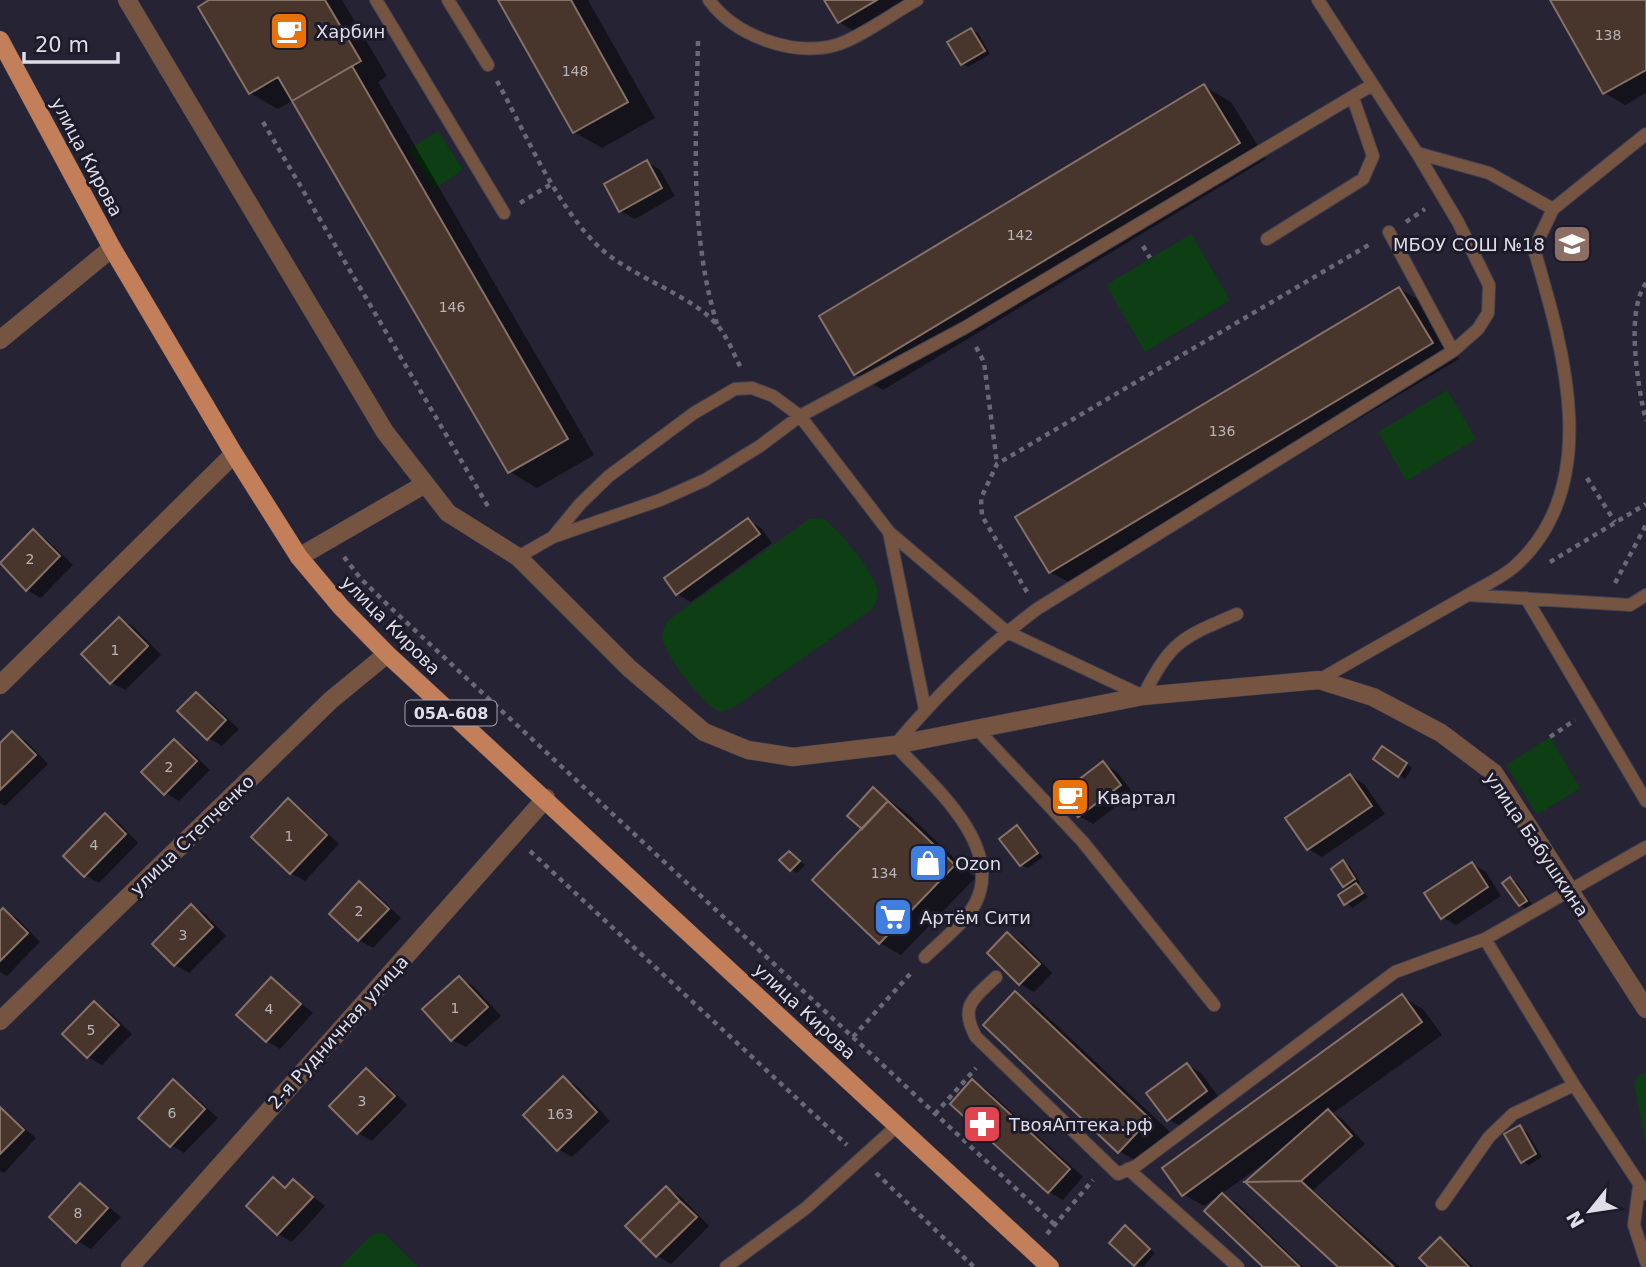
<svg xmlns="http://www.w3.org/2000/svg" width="1646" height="1267" viewBox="0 0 1646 1267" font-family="'DejaVu Sans',sans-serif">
  <rect width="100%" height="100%" fill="#262334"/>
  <!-- green -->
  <path fill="#0d3e14" d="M438,131L463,170L434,189L409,149Z
    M1191,234L1230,300L1145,352L1106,285Z
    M1447,390L1476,439L1406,481L1378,432Z
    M823,518C840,531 866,564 875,583C880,593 877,601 872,609L733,708L719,712C702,702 669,661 663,642C661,634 663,629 667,621L809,519Z
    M1550,737L1580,788L1537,815L1506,765Z
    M1646,1073V1147L1634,1084L1638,1075Z
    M384,1233L418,1267H340L373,1234Z"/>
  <!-- shadow -->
  <path fill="#0007" d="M212,0H342L387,76L378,82L594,455L537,488L510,472L294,100L278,109L250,93Z
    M500,0H588L655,118L602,148L574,132Z
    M826,0H906L913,11L866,38L839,22Z
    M1552,0H1646V93L1625,105L1605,93Z
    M971,30L978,33L990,54L968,67L962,63Z
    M1204,86L1231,102L1266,159L883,390L855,374Z
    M647,162L660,170L675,196L635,219L621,211Z
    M1399,289L1427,304L1459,359L1078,587L1050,572Z
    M748,520L761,528L772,543L691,602L677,594Z
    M34,532L47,540L73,565L41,598L27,590Z
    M120,619L134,627L161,655L125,690L111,682Z
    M196,694L210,702L239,729L222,746L208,738Z
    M12,733L26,741L48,764L5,806L0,803V745Z
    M174,741L188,749L210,770L179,801L166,793Z
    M1389,751L1412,768L1405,779L1399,775Z
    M1103,764L1117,772L1133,793L1093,824L1079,816Z
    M1350,776L1364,784L1385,814L1322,857L1308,849Z
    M874,789L909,815L975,878L901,955L880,943L864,829Z
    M289,801L302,809L339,844L305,881L291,873Z
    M105,815L119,823L138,843L99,883L85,875Z
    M1017,827L1043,857L1028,868L1021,865Z
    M790,853L805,865L797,873L791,869Z
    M1343,862L1350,866L1360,883L1357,885L1368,897L1352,908L1340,895L1350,889L1344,886Z
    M1472,864L1486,872L1501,896L1456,925L1442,917Z
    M1511,879L1517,883L1533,905L1527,909L1520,905Z
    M359,883L373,891L401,918L373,948L359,940L331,914Z
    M192,906L205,914L226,936L189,973L175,965Z
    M3,911L17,918L40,942L7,976L0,972V914Z
    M1008,934L1022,942L1052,973L1034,992L1020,984Z
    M459,978L473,986L501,1016L466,1047L452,1040Z
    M272,979L313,1013L280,1049L267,1041Z
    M1015,994L1036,1006L1170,1132L1140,1163L1119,1151Z
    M1402,997L1423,1009L1442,1035L1333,1113L1342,1119L1365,1144L1313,1190L1400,1267H1340L1272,1158L1204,1206L1183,1194Z
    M94,1003L108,1011L132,1034L102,1065L88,1057L65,1034Z
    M1187,1065L1201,1073L1220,1099L1182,1127L1168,1119Z
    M367,1071L380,1078L407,1105L372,1141L358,1133L331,1106Z
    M563,1078L577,1086L610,1121L572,1157L558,1149Z
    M972,1081L986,1089L1083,1177L1063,1200L1049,1192L952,1104Z
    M174,1082L187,1090L218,1118L184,1153L171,1145Z
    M0,1108L36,1138L4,1173L0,1171Z
    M1520,1127L1526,1131L1542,1157L1529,1165L1522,1161Z
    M273,1179L287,1187L293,1181L325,1206L292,1242L278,1234L248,1206Z
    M81,1185L121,1217L91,1249L77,1241Z
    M666,1188L680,1196L709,1226L671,1264L657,1256Z
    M1222,1195L1237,1203L1303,1267H1266Z
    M1125,1228L1155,1253L1143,1267L1136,1265L1112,1243Z
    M1440,1240L1454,1248L1473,1267H1431Z"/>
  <!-- building -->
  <path fill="#48362c" stroke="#857166" stroke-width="2" d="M209,0H325L361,61L292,101L278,77L249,94L198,7Z
    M498,0H571L628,102L573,133Z
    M824,0H877L838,23Z
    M1550,0H1646V70L1603,94Z
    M971,28L985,51L961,65L947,42Z
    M352,66L568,439L508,473L292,101Z
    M1204,84L1240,143L854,375L819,316Z
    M647,160L662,188L619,212L604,184Z
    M1399,287L1433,343L1049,573L1015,517Z
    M748,518L760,534L676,595L664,578Z
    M33,529L60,556L26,591L0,563Z
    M119,617L148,646L110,684L81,654Z
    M196,692L226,720L207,740L177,711Z
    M12,731L36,755L0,790V743Z
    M174,739L197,761L164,795L141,772Z
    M1382,746L1407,763L1398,777L1373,759Z
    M1103,761L1121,785L1078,817L1060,794Z
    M1350,774L1372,806L1307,850L1285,818Z
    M873,787L888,801L862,829L847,816Z
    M288,798L327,835L290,874L251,837Z
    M888,801L955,865L879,944L812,880Z
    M105,813L126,834L84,877L63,856Z
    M1017,825L1038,853L1020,866L999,839Z
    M789,851L800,861L790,871L779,860Z
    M1343,860L1355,879L1343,887L1331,869Z
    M1472,862L1488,887L1441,919L1424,893Z
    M1510,877L1527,901L1519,906L1502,883Z
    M359,881L389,909L358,941L329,914Z
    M1356,883L1363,893L1344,905L1338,895Z
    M191,904L213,927L174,966L152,944Z
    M3,908L28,933L0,961V911Z
    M1007,932L1040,964L1019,985L987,953Z
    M459,976L488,1007L451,1041L422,1009Z
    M271,977L301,1004L266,1042L236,1015Z
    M1015,991L1150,1119L1118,1153L983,1025Z
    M1402,994L1422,1022L1182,1196L1162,1168Z
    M94,1001L119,1025L87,1058L62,1034Z
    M1187,1063L1207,1091L1167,1121L1146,1093Z
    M366,1068L395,1096L357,1134L329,1106Z
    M563,1076L597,1112L557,1151L523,1115Z
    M173,1079L205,1109L170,1147L138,1118Z
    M972,1079L1070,1169L1048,1193L950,1104Z
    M0,1107L24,1130L0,1154Z
    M1328,1109L1352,1136L1301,1181L1245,1182Z
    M1520,1125L1536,1154L1521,1163L1504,1134Z
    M273,1177L285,1188L293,1179L313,1197L277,1235L246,1206Z
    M1301,1181L1394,1267H1338L1245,1182Z
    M80,1183L108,1208L76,1243L49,1217Z
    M666,1186L680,1201L640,1241L625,1226Z
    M1222,1193L1300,1267H1263L1204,1211Z
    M680,1201L697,1217L656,1257L640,1241Z
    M1125,1225L1150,1249L1134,1266L1109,1243Z
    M1440,1237L1469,1267H1428L1419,1258Z"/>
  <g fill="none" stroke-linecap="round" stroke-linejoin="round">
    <!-- lane casing -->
    <g stroke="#434151" stroke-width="14">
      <path id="lane" d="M376,0L504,213
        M448,0L488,65
        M709,0C735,36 793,57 836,45C858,39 895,12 917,0
        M1417,153L1489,173L1553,209
        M1389,232L1453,351
        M1267,239L1363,179L1373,156L1353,98
        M889,532L1007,632L1143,696C1172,640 1181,638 1237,614
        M553,537L580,504L609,476L694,413L735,389L752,388L773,396L800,416L889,532L925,709
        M518,557L553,537L660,500L705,480L760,446L800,416L966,327L1372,85
        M1468,595C1483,586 1501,578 1514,567C1605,486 1563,348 1534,249L1553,209L1646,134
        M1526,598L1646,801
        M1319,680L1468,595L1630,605L1646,595
        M976,728L1083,842L1214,1005
        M1485,939L1574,1085L1646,1194
        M925,957C941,941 966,922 976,902C1004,844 930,783 895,745C937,695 985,648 1037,609L1453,351L1478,329L1488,313L1489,285L1458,222L1417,153L1318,0
        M996,977C973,999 959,1006 976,1037L1118,1174L1136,1166L1395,972L1485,939L1646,847
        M1128,1169L1238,1267
        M1639,1187L1634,1225L1646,1262
        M1442,1204L1489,1137L1513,1114L1574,1085
        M726,1267L806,1208L898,1125"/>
    </g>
    <!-- street casing -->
    <g stroke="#434151" stroke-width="19">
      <path id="street" d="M127,0L385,432L448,513L518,557L629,668L704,732L748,750L793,757L895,745L1143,696L1319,680L1373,697L1441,733L1494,773L1646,1009
        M0,340L112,248
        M299,557L425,484
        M0,685L234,454
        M0,1021L331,700L387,654
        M130,1267L546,798"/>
    </g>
    <!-- primary casing -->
    <g stroke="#434151" stroke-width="19">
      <path id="primary" d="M0,40L112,248L234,454L299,557L341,607L387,654L1050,1267"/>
    </g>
    <!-- path -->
    <path stroke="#6a6877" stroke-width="4.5" stroke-dasharray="5 5" stroke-linecap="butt" d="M698,41C696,136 689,233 717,324
      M497,81C526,134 555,204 598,246C630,277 693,295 718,326C728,338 734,355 741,368
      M263,122L489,508
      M520,203L553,183
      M1406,222L1425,209
      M1143,246L1150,258
      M1646,283C1625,312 1638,387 1646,421
      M976,347L984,362L997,464
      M1587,478L1615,522
      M344,557L361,579L391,608L1055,1225
      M1550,562L1646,504
      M1615,583L1646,525
      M1027,592L982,516L981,498L997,464L1372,243
      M1550,737L1575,720
      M530,851L847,1145
      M853,1037L911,973
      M935,1114L976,1068
      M876,1173L974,1267
      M1047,1234L1093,1180"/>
    <!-- lane -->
    <use href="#lane" stroke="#755441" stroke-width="12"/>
    <!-- street -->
    <use href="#street" stroke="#755441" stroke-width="18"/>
    <!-- primary -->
    <use href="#primary" stroke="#c27f59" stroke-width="18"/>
  </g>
  <!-- icons -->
  <defs>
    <g id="cafe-square" transform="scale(2.0125)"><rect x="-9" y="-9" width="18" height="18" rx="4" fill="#e8710a" stroke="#1d1a2a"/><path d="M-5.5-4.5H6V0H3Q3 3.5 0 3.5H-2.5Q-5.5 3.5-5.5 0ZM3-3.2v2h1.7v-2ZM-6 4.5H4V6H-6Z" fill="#fff"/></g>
    <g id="school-square" transform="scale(2.0125)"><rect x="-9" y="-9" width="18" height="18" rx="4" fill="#8d6e63" stroke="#1d1a2a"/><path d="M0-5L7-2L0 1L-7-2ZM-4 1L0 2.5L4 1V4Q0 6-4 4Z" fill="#fff"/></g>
    <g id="shop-square" transform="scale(2.0125)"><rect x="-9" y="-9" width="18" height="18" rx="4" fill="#3f7fe0" stroke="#1d1a2a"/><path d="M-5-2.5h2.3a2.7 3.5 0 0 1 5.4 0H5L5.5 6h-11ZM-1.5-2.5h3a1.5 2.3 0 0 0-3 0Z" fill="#fff"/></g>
    <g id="supermarket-square" transform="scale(2.0125)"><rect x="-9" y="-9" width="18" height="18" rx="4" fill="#3f7fe0" stroke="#1d1a2a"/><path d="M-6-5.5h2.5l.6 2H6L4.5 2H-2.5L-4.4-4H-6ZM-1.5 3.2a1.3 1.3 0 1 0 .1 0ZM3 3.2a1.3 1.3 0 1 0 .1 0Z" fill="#fff"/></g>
    <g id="pharmacy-square" transform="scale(2.0125)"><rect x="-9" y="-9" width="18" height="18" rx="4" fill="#e0444e" stroke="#1d1a2a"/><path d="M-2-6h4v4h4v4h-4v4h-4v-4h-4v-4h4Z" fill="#fff"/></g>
  </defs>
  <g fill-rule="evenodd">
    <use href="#cafe-square" x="289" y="31"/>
    <use href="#school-square" x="1572" y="244"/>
    <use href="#cafe-square" x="1070" y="797"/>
    <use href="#shop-square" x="928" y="863"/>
    <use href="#supermarket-square" x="893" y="917"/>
    <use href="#pharmacy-square" x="982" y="1124"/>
  </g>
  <g text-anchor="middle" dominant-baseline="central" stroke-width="6" stroke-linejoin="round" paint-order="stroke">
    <!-- number labels -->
    <g font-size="14" fill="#b8b3b9">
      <text x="1608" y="35">138</text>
      <text x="575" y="71">148</text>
      <text x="1020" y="235">142</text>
      <text x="452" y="307">146</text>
      <text x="1222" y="431">136</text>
      <text x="30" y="559">2</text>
      <text x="115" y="650">1</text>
      <text x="169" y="767">2</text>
      <text x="289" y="836">1</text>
      <text x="94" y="845">4</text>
      <text x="884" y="873">134</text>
      <text x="359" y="911">2</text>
      <text x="183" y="935">3</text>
      <text x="455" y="1008">1</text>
      <text x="269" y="1009">4</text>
      <text x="91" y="1030">5</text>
      <text x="362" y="1101">3</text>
      <text x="172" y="1113">6</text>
      <text x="560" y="1114">163</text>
      <text x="78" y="1213">8</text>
    </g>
    <!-- shield labels -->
    <rect fill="#1d1a2a" stroke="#a4a2af" stroke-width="2" x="405.5" y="700.5" width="91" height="25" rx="5"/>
    <g font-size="16" font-weight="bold" fill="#dedde8">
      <text x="451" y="713">05А-608</text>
    </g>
    <!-- poi labels -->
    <g font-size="18" fill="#dedde8" stroke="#1d1a2a" text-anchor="start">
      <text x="316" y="31">Харбин</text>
      <text x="1545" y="244" text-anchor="end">МБОУ СОШ №18</text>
      <text x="1097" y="797">Квартал</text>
      <text x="955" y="863">Ozon</text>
      <text x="920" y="917">Артём Сити</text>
      <text x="1009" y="1124">ТвояАптека.рф</text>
    </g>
    <!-- street labels -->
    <g font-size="18" fill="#dedde8" stroke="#1d1a2a">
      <text transform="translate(87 157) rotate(62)">улица Кирова</text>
      <text transform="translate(391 625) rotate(45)">улица Кирова</text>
      <text transform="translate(192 835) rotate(-44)">улица Степченко</text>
      <text transform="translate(1537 844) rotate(56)">улица Бабушкина</text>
      <text transform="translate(805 1011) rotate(43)">улица Кирова</text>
      <text transform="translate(338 1032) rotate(-48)">2-я Рудничная улица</text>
    </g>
  </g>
  <!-- north arrow -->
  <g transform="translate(1590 1211) rotate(240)" stroke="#1d1a2a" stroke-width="5" paint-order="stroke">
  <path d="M0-5L12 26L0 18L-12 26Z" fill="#dedde8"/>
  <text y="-10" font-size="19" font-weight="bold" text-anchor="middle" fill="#dedde8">N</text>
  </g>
  <!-- scale -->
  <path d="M24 52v10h94v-10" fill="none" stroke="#dedde8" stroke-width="3.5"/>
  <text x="35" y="52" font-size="21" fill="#dedde8" stroke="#1d1a2a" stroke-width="5" paint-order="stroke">20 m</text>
</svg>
